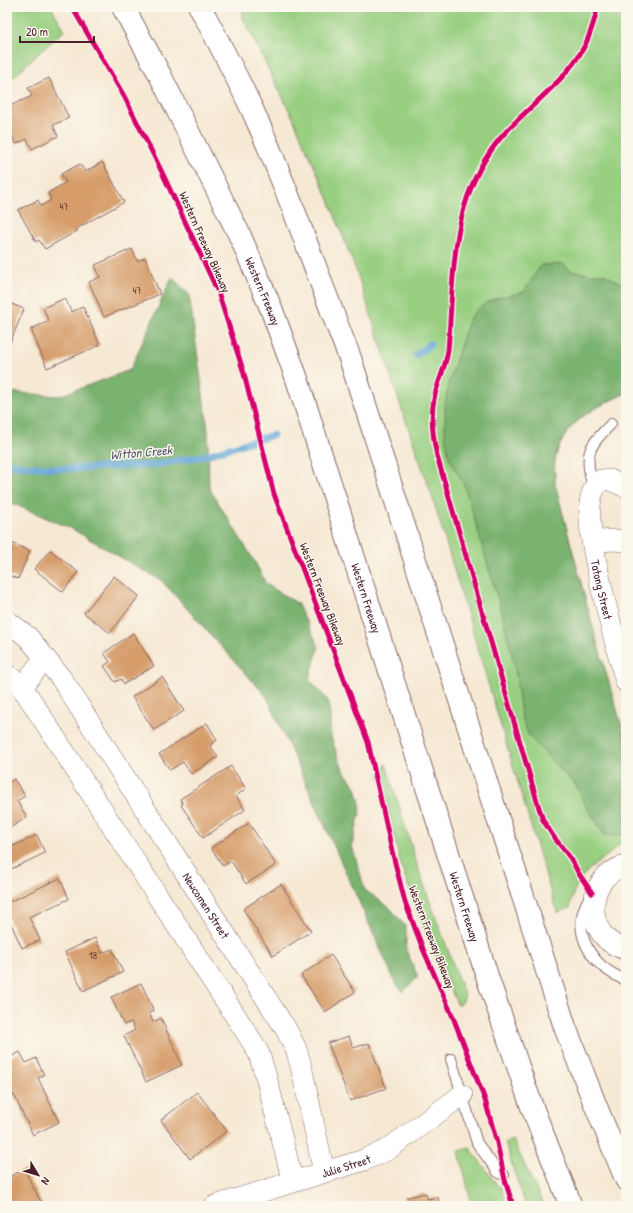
<svg xmlns="http://www.w3.org/2000/svg" width="633" height="1213" viewBox="0 0 633 1213" font-family="'Patrick Hand',sans-serif">
  <rect width="100%" height="100%" fill="#fbf7ec"/>
  <filter id="ink" filterUnits="userSpaceOnUse"><feTurbulence type="fractalNoise" baseFrequency=".025" numOctaves="2"/><feDisplacementMap in="SourceGraphic" scale="8" xChannelSelector="R" yChannelSelector="G"/><feConvolveMatrix kernelMatrix="1 2 1 2 8 2 1 2 1" color-interpolation-filters="sRGB"/></filter>
  <filter id="wash" filterUnits="userSpaceOnUse"><feTurbulence type="fractalNoise" baseFrequency=".012" numOctaves="4" result="noise"/><feDisplacementMap in="SourceGraphic" scale="16" xChannelSelector="R" yChannelSelector="G"/><feGaussianBlur stdDeviation="0.9" result="paint"/><feColorMatrix in="noise" values="0 0 0 0 0 0 0 0 0 0 0 0 0 0 0 0 0 1.4 0 .05"/><feComposite in="paint" operator="in"/></filter>
  <g filter="url(#wash)">
    <rect width="100%" height="100%" fill="#f6e9d4"/>
    <!-- green -->
    <path fill="#98cf81" stroke="#717756" d="M7,7H51L65,30L41,51L7,83Z
      M244,7H626V393C593,409 565,420 555,459C554,467 555,476 555,484L591,621L626,741V837C604,866 577,864 570,908L557,913L432,496L404,416L357,273L329,200L292,116L242,16Z
      M386,764L420,874L465,997L458,1006L421,921L401,866L380,775Z
      M513,1140L544,1206H526L515,1175L505,1142Z
      M470,1148L498,1186L501,1187L507,1206H472L459,1151Z"/>
    <!-- forest -->
    <path fill="#7ab26f" stroke="#62684d" d="M563,264L571,271L593,274H604L623,284H626V393C593,409 565,420 555,459C554,467 555,476 555,484L591,621L626,741V832C619,837 612,836 604,834L586,806L576,786L529,736L521,716L515,668L502,613L465,487L449,457L445,436V404L449,382L469,319C484,298 501,297 524,292L541,265Z
      M172,277L189,294L208,430L209,488L255,562L266,584L297,603L319,647L309,679L329,702L331,737L343,770L356,787L361,808L352,846L365,890L390,908L406,927V950L418,977L403,992L396,984L267,697L162,581L72,529L7,501V392L59,396L130,370Z"/>
    <g fill="none" stroke-linecap="round" stroke-linejoin="round">
      <!-- stream -->
      <path stroke="#62a5d6" stroke-width="7" d="M416,355L430,344
        M7,463L23,466L67,469L154,465L203,456L273,435"/>
    </g>
    <g id="blocks">
      <!-- building -->
      <path fill="#d69d6b" d="M49,78L69,118L53,125L58,136L32,149L27,139L16,144L7,127V102L10,101L12,105L32,96L28,88Z
        M102,162L124,202L76,229L77,231L45,249L39,240L36,242L18,210L38,200L41,206L51,200L48,193L66,182L61,174L80,164L85,172Z
        M132,249L137,261L145,258L160,294L104,317L89,282L100,277L95,265Z
        M65,298L71,312L83,307L100,345L47,368L31,329L49,321L43,308Z
        M7,302L24,309L7,350Z
        M7,541L30,551L18,579L7,575Z
        M50,550L78,572L63,592L34,569Z
        M114,576L139,596L110,633L84,613Z
        M133,633L154,666L124,684L121,679L115,682L104,666L110,662L104,653Z
        M162,677L184,711L154,730L132,697Z
        M207,723L217,740L210,745L218,757L191,774L183,762L170,770L159,754Z
        M231,766L246,789L236,796L245,810L203,838L181,805L183,804L180,799Z
        M14,779L25,796L17,801L27,817L7,830V784Z
        M249,823L276,865L246,884L231,861L223,866L211,848Z
        M37,835L45,853L7,871V849Z
        M60,878L69,899L29,917L40,940L22,948L7,915V903Z
        M281,884L311,931L273,956L243,909Z
        M95,938L102,953L112,949L123,972L83,991L65,952Z
        M331,955L355,992L325,1012L301,975Z
        M141,983L154,1011L149,1013L153,1022L161,1018L182,1065L146,1082L124,1036L135,1030L131,1022L124,1025L111,997Z
        M349,1036L353,1048L369,1043L386,1088L350,1101L328,1043Z
        M20,1052L26,1063L36,1058L44,1075L38,1078L59,1122L33,1135L14,1095L7,1098V1059Z
        M197,1092L227,1131L190,1159L161,1120Z
        M24,1169L43,1206H7V1178Z
        M426,1193L427,1199L438,1197L440,1206H404L403,1203H408L407,1197Z"/>
    </g>
  </g>
  <g filter="url(#ink)">
    <use href="#blocks" fill-opacity="0" stroke="#866666" stroke-width="1"/>
    <g fill="none" stroke-linecap="round" stroke-linejoin="round">
      <!-- service casing -->
      <g stroke="#866666" stroke-width="12">
        <path id="service" d="M593,489C585,454 586,449 611,424
          M589,898C569,933 592,967 626,980
          M451,1059L477,1143L498,1172L504,1175"/>
      </g>
      <!-- minor casing -->
      <g stroke="#866666" stroke-width="22">
        <g id="minor">
          <path id="s1" d="M626,487L610,480H601C593,487 590,498 590,508C589,525 592,541 595,557C603,599 615,641 626,682"/>
          <path d="M593,542L612,540L626,541"/>
          <path id="s2" d="M7,621L28,637L61,678L287,1031L296,1049L301,1066L324,1172"/>
          <path d="M7,675L17,682L26,693L253,1043L259,1054L267,1080L293,1182"/>
          <path d="M22,687L45,658"/>
          <path d="M626,866C583,875 583,940 626,949"/>
          <path id="s3" d="M215,1206L364,1160L387,1150L462,1095"/>
        </g>
      </g>
      <!-- motorway casing -->
      <g stroke="#866666" stroke-width="24">
        <g id="motorway">
          <path id="s4" d="M123,7L160,75L240,236L271,308L297,379L489,982L532,1107L571,1206"/>
          <path d="M200,7C219,43 239,80 256,118C291,196 318,278 350,358L565,1027L595,1104L626,1179"/>
        </g>
      </g>
      <!-- service -->
      <use href="#service" stroke="#fff" stroke-width="10"/>
      <!-- minor -->
      <use href="#minor" stroke="#fff" stroke-width="21"/>
      <!-- motorway -->
      <use href="#motorway" stroke="#fff" stroke-width="22"/>
      <!-- cycleway casing -->
      <g stroke="#fbf7ec" stroke-width="8">
        <path id="cycleway" d="M72,7L124,96L159,166L218,292L243,370L274,494L368,742L392,851L405,902L423,949L453,1017L485,1100L497,1143L505,1180L513,1206
          M592,893L579,874L571,859L553,836L543,820L539,808L437,456C433,438 430,418 434,399C437,383 446,367 448,350C454,281 449,212 490,152C516,113 561,89 584,47C591,34 594,21 598,7"/>
      </g>
      <!-- cycleway -->
      <use href="#cycleway" stroke="#d6006c" stroke-width="5"/>
    </g>
  </g>
  <g text-anchor="middle" dominant-baseline="central" stroke-width="3" stroke-linejoin="round" paint-order="stroke">
    <!-- number labels -->
    <g font-size="10" fill="#6d3e3b">
      <text x="64" y="206">47</text>
      <text x="137" y="290">47</text>
      <text x="93" y="955">18</text>
    </g>
    <!-- street labels -->
    <g font-size="12" fill="#4a1f2b" stroke="#fbf7ec">
      <text transform="translate(205 242) rotate(66)">Western Freeway Bikeway</text>
      <text stroke="none"><textPath href="#s4" startOffset="317">Western Freeway</textPath></text>
      <text stroke="none"><textPath href="#s1" startOffset="140">Tatong Street</textPath></text>
      <text transform="translate(323 594) rotate(69)">Western Freeway Bikeway</text>
      <text stroke="none"><textPath href="#s4" startOffset="641">Western Freeway</textPath></text>
      <text stroke="none"><textPath href="#s2" startOffset="349">Newcomen Street</textPath></text>
      <text stroke="none"><textPath href="#s4" startOffset="965">Western Freeway</textPath></text>
      <text transform="translate(432 937) rotate(69)">Western Freeway Bikeway</text>
      <text stroke="none"><textPath href="#s3" startOffset="137">Julie Street</textPath></text>
    </g>
    <!-- water labels -->
    <g font-size="13" font-style="italic" fill="#54556f" stroke="#fbf7ec">
      <text transform="translate(141 452) rotate(-5)">Witton Creek</text>
    </g>
  </g>
  <!-- margin -->
  <rect width="633" height="1213" fill="none" stroke="#fbf7ec" stroke-width="24"/>
  <!-- north arrow -->
  <g transform="translate(38 1175) rotate(128)" stroke="#fbf7ec" stroke-width="3" paint-order="stroke">
  <path d="M0-3L7 15L0 10L-7 15Z" fill="#4a1f2b"/>
  <text y="-6" font-size="11" font-weight="bold" text-anchor="middle" fill="#4a1f2b">N</text>
  </g>
  <!-- scale -->
  <path d="M20 36v6h74v-6" fill="none" stroke="#4a1f2b" stroke-width="2"/>
  <text x="26" y="36" font-size="12" fill="#4a1f2b" stroke="#fbf7ec" stroke-width="3" paint-order="stroke">20 m</text>
</svg>
